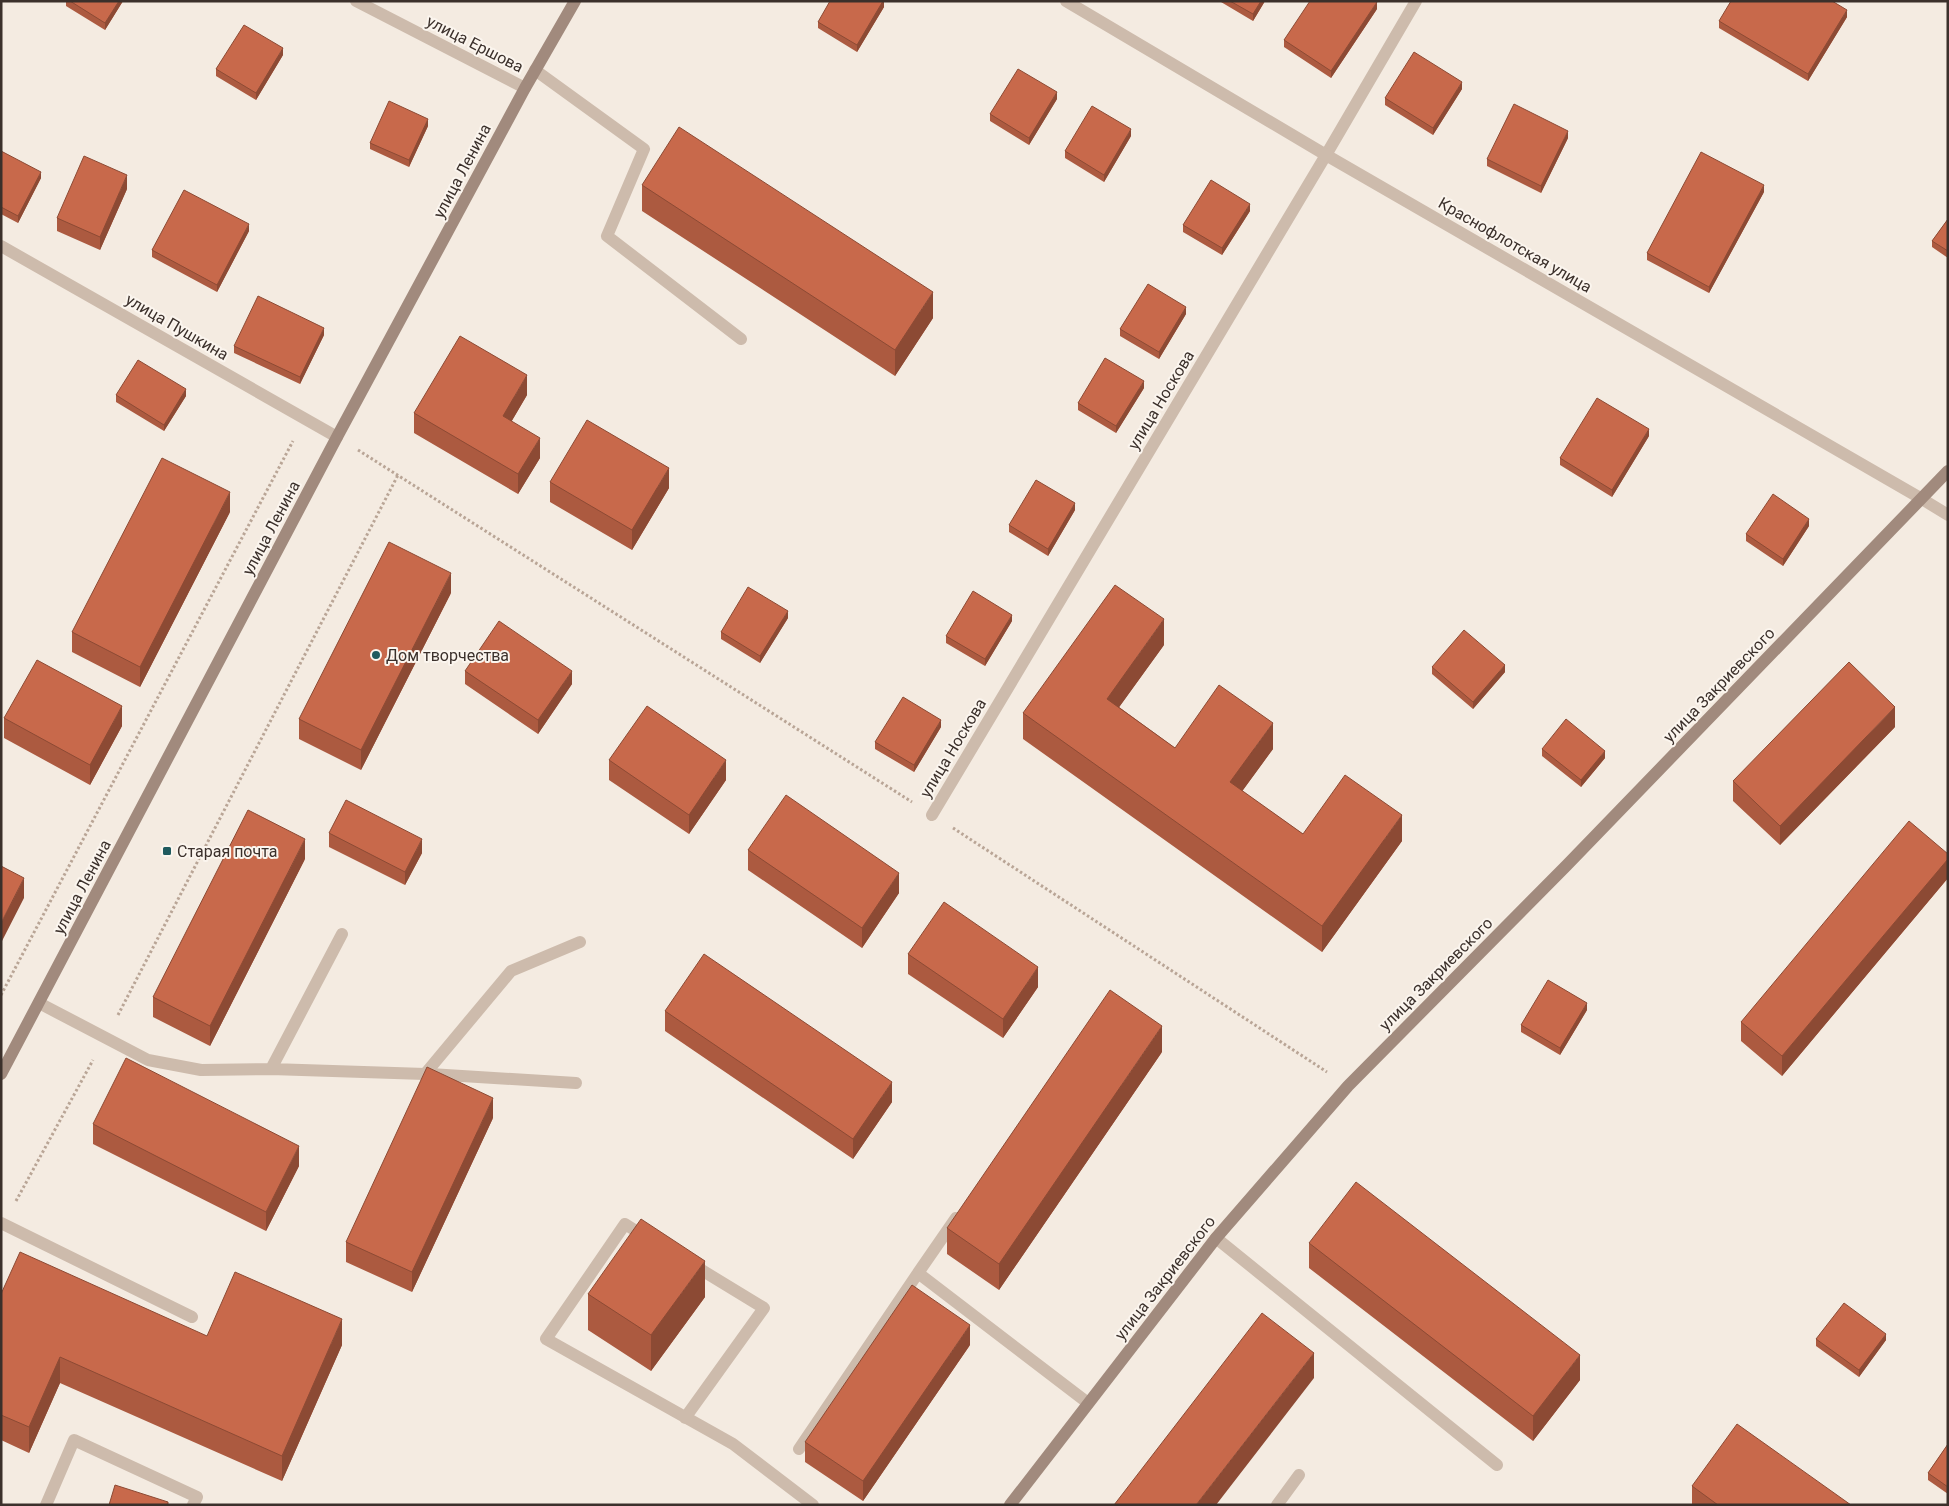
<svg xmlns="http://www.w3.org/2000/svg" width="1949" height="1506" viewBox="0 0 1949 1506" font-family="Roboto,sans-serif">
  <rect width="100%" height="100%" fill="#f4ebe1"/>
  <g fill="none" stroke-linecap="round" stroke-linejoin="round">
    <!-- path -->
    <path stroke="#b9a596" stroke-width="3" stroke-dasharray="2.5 2.5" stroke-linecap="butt" d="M358,450L912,802
      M953,828L1327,1072
      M1,995L293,441
      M118,1015L398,475
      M16,1201L93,1060"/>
    <!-- service -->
    <path stroke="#cdbbac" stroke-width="12" d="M535,70L644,149L607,236L741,339
      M39,1003L148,1060L201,1070L271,1069L342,934
      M271,1069L425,1074L511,971L580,942
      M430,1074L576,1083
      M956,1218L918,1273L1088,1403
      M1,1223L192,1317
      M647,1238L625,1224L546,1339L733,1444L813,1505
      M1216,1238L1497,1465
      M685,1418L764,1308L690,1263
      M799,1449L918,1273
      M46,1505L74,1440L197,1497L193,1505
      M1277,1505L1299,1475"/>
    <!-- minor -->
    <path stroke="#cdbbac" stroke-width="12" d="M356,1L525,88
      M1,246L337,437
      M932,815L1326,155L1416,1"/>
    <!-- tertiary -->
    <path stroke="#cdbbac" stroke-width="12" d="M1066,1L1326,155L1922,499L1948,515"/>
    <!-- secondary -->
    <path stroke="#a18a7d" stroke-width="12" d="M1,1074L337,437L525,88L575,1
      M1010,1505L1216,1238L1348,1086L1567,865L1948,471"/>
  </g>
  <!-- wall -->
  <path fill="#ac5a40" d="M66,1H123L105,30L66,6Z
    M884,1V7L857,52L818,28V22Z
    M1221,1H1265L1253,21L1221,2Z
    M1377,9L1331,78L1284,47V40Z
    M1847,17L1808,81L1719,28V21Z
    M283,55L256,100L216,76V69Z
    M1462,89L1433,135L1385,105V98Z
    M1057,99L1029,145L990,121V114Z
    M428,126L409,167L370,149V143Z
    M1131,136L1104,182L1065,158V151Z
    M1568,138L1541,193L1487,166V159Z
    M1,151L41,178L18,223L1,214Z
    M642,185L933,318L895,376L642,211Z
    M127,189L100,250L57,231V218Z
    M1764,192L1709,293L1647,260V253Z
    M1250,211L1222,255L1183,232V225Z
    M1948,219V258L1932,247V241Z
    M249,231L217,292L152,257V250Z
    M1186,314L1159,359L1120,336V329Z
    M324,335L300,384L234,353V346Z
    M1144,388L1116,433L1078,410V403Z
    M116,395L186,396L164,431L116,402Z
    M527,395L511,422L540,458L518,494L414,433V413Z
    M1649,436L1612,497L1560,465V458Z
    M550,482L669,488L632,550L550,502Z
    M1075,510L1048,556L1009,532V525Z
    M230,512L140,687L72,652V632Z
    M1809,526L1783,566L1746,541V534Z
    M451,593L361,770L299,739V719Z
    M788,618L760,663L721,639V632Z
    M1012,621L985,666L946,643V636Z
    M1164,645L1119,707L1175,748L1273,749L1242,791L1303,834L1402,841L1322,952L1023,739V713Z
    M1432,667L1505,672L1473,709L1432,674Z
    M465,671L572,684L538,734L465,684Z
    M4,718L122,726L90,785L4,738Z
    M941,727L914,772L875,749V742Z
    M1895,727L1780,845L1733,801V781Z
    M1542,749L1605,758L1581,787L1542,756Z
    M609,760L726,780L689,834L609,780Z
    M329,833L422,853L405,885L329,847Z
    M748,850L899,893L862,948L748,870Z
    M1948,854V878L1782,1076L1741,1041V1022Z
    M305,859L210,1046L153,1017V997Z
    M908,954L1038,987L1003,1038L908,974Z
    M1587,1010L1560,1055L1521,1032V1025Z
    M665,1011L892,1102L853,1159L665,1031Z
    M1162,1052L999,1290L947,1254V1228Z
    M493,1118L412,1292L346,1262V1242Z
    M93,1124L299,1166L266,1231L93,1144Z
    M1309,1243L1580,1380L1533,1441L1309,1268Z
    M1,1294L207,1336L342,1345L282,1481L60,1383L29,1453L1,1440Z
    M588,1294L705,1297L651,1371L588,1330Z
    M1816,1339L1886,1340L1859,1377L1816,1346Z
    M970,1345L863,1501L805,1462V1442Z
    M1948,1444V1494L1928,1480V1473Z
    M1692,1486L1851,1505H1692Z"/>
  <!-- shaded-wall -->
  <path fill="#8c4a34" d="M119,1H123L105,30V23Z
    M883,1H884V7L857,52V45Z
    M1261,1H1265L1253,21V14Z
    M1377,2V9L1331,78V71Z
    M1847,10V17L1808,81V74Z
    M283,48V55L256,100V93Z
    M1462,82V89L1433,135V128Z
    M1057,92V99L1029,145V138Z
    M428,119V126L409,167V160Z
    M1131,129V136L1104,182V175Z
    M1568,131V138L1541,193V186Z
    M41,172V178L18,223V216Z
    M127,175V189L100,250V237Z
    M1764,185V192L1709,293V287Z
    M1250,204V211L1222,255V248Z
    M249,224V231L217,292V285Z
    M933,292V318L895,376V350Z
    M1186,307V314L1159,359V352Z
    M324,328V335L300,384V377Z
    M527,375V395L503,436V416Z
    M1144,381V388L1116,433V426Z
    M186,389V396L164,431V425Z
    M1649,429V436L1612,497V490Z
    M540,438V458L518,494V474Z
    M669,468V488L632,550V530Z
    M230,492V512L140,687V667Z
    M1075,503V510L1048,556V549Z
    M1809,519V526L1783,566V559Z
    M451,573V593L361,770V750Z
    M788,611V618L760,663V656Z
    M1012,615V621L985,666V659Z
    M1164,619V645L1107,724V699Z
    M1505,665V672L1473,709V702Z
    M572,671V684L538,734V720Z
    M122,706V726L90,785V765Z
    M1895,707V727L1780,845V826Z
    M941,720V727L914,772V765Z
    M1273,723V749L1230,808V782Z
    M1605,751V758L1581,787V780Z
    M726,760V780L689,834V815Z
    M1402,815V841L1322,952V926Z
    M305,839V859L210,1046V1026Z
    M422,839V853L405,885V872Z
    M1948,859V878L1782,1076V1056Z
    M899,873V893L862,948V928Z
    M24,878V898L1,943V923Z
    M1038,967V987L1003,1038V1019Z
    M1587,1003V1010L1560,1055V1048Z
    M1162,1026V1052L999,1290V1264Z
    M892,1082V1102L853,1159V1139Z
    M493,1098V1118L412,1292V1272Z
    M299,1146V1166L266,1231V1212Z
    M705,1261V1297L651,1371V1335Z
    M342,1319V1345L282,1481V1456Z
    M970,1325V1345L863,1501V1481Z
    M1886,1334V1340L1859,1377V1370Z
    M1314,1353V1378L1216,1505H1196Z
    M1580,1355V1380L1533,1441V1416Z
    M60,1357V1383L29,1453V1427Z"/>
  <!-- building -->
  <path fill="#c8694b" stroke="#8c4a34" d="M70,1H119L105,23Z
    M830,1H883L857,45L818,22Z
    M1230,1H1261L1253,14Z
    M1310,1H1375L1377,2L1331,71L1284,40Z
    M1731,1H1832L1847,10L1808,74L1719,21Z
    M244,25L283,48L256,93L216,69Z
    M1414,52L1462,82L1433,128L1385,98Z
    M1018,69L1057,92L1029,138L990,114Z
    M389,101L428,119L409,160L370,143Z
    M1514,104L1568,131L1541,186L1487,159Z
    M1092,106L1131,129L1104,175L1065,151Z
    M679,127L933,292L895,350L642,185Z
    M1,151L41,172L18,216L1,207Z
    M1701,152L1764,185L1709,287L1647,253Z
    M84,156L127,175L100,237L57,218Z
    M1211,180L1250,204L1222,248L1183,225Z
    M184,190L249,224L217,285L152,250Z
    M1948,219V251L1932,241Z
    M1148,284L1186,307L1159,352L1120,329Z
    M258,296L324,328L300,377L234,346Z
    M460,336L527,375L503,416L540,438L518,474L414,413Z
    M1105,358L1144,381L1116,426L1078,403Z
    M138,360L186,389L164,425L116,395Z
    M1597,398L1649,429L1612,490L1560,458Z
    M587,420L669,468L632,530L550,482Z
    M162,458L230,492L140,667L72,632Z
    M1036,480L1075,503L1048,549L1009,525Z
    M1773,494L1809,519L1783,559L1746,534Z
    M389,542L451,573L361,750L299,719Z
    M1115,585L1164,619L1107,699L1175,748L1219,685L1273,723L1230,782L1303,834L1345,775L1402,815L1322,926L1023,713Z
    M748,587L788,611L760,656L721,632Z
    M973,591L1012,615L985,659L946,636Z
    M499,621L572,671L538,720L465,671Z
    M1464,630L1505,665L1473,702L1432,667Z
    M37,660L122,706L90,765L4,718Z
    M1849,662L1895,707L1780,826L1733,781Z
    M903,697L941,720L914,765L875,742Z
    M647,706L726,760L689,815L609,760Z
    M1566,719L1605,751L1581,780L1542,749Z
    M786,795L899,873L862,928L748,850Z
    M346,800L422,839L405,872L329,833Z
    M248,810L305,839L210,1026L153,997Z
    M1909,821L1948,854V859L1782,1056L1741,1022Z
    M1,866L24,878L1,923Z
    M944,902L1038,967L1003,1019L908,954Z
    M704,954L892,1082L853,1139L665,1011Z
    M1548,980L1587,1003L1560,1048L1521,1025Z
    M1110,990L1162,1026L999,1264L947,1228Z
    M126,1058L299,1146L266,1212L93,1124Z
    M427,1067L493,1098L412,1272L346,1242Z
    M1356,1182L1580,1355L1533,1416L1309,1243Z
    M641,1219L705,1261L651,1335L588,1294Z
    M20,1252L207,1336L235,1272L342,1319L282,1456L60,1357L29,1427L1,1415V1294Z
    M912,1285L970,1325L863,1481L805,1442Z
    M1844,1303L1886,1334L1859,1370L1816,1339Z
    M1262,1313L1314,1353L1196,1505H1114Z
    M1737,1424L1851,1505H1718L1692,1486Z
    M1948,1444V1487L1928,1473Z
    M115,1485L168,1502V1505H109Z"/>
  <!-- markers -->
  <g fill="#1f5a5e" stroke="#fbf5ee" stroke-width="2">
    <circle cx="376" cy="655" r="5"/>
    <rect x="162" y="846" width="10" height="10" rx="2.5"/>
  </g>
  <g text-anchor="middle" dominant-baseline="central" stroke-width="4" stroke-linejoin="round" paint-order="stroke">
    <!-- street labels -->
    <g font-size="16" fill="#3b302b" stroke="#fbf5ee">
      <text transform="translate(475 44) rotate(27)">улица Ершова</text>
      <text transform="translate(462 171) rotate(-62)">улица Ленина</text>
      <text transform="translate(1515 245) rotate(30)">Краснофлотская улица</text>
      <text transform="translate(177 327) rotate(30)">улица Пушкина</text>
      <text transform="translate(1161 400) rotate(-59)">улица Носкова</text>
      <text transform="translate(271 528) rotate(-62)">улица Ленина</text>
      <text transform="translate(1719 685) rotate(-46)">улица Закриевского</text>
      <text transform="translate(953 748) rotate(-59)">улица Носкова</text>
      <text transform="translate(82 887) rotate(-62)">улица Ленина</text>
      <text transform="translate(1436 974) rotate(-45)">улица Закриевского</text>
      <text transform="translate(1165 1278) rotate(-52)">улица Закриевского</text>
    </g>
    <!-- poi labels -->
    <g font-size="16" fill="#3b302b" stroke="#fbf5ee" text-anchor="start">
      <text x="386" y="655">Дом творчества</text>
      <text x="177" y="851">Старая почта</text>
    </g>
  </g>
  <!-- border -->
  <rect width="1949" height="1506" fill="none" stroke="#3b302b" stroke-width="5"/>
</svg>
